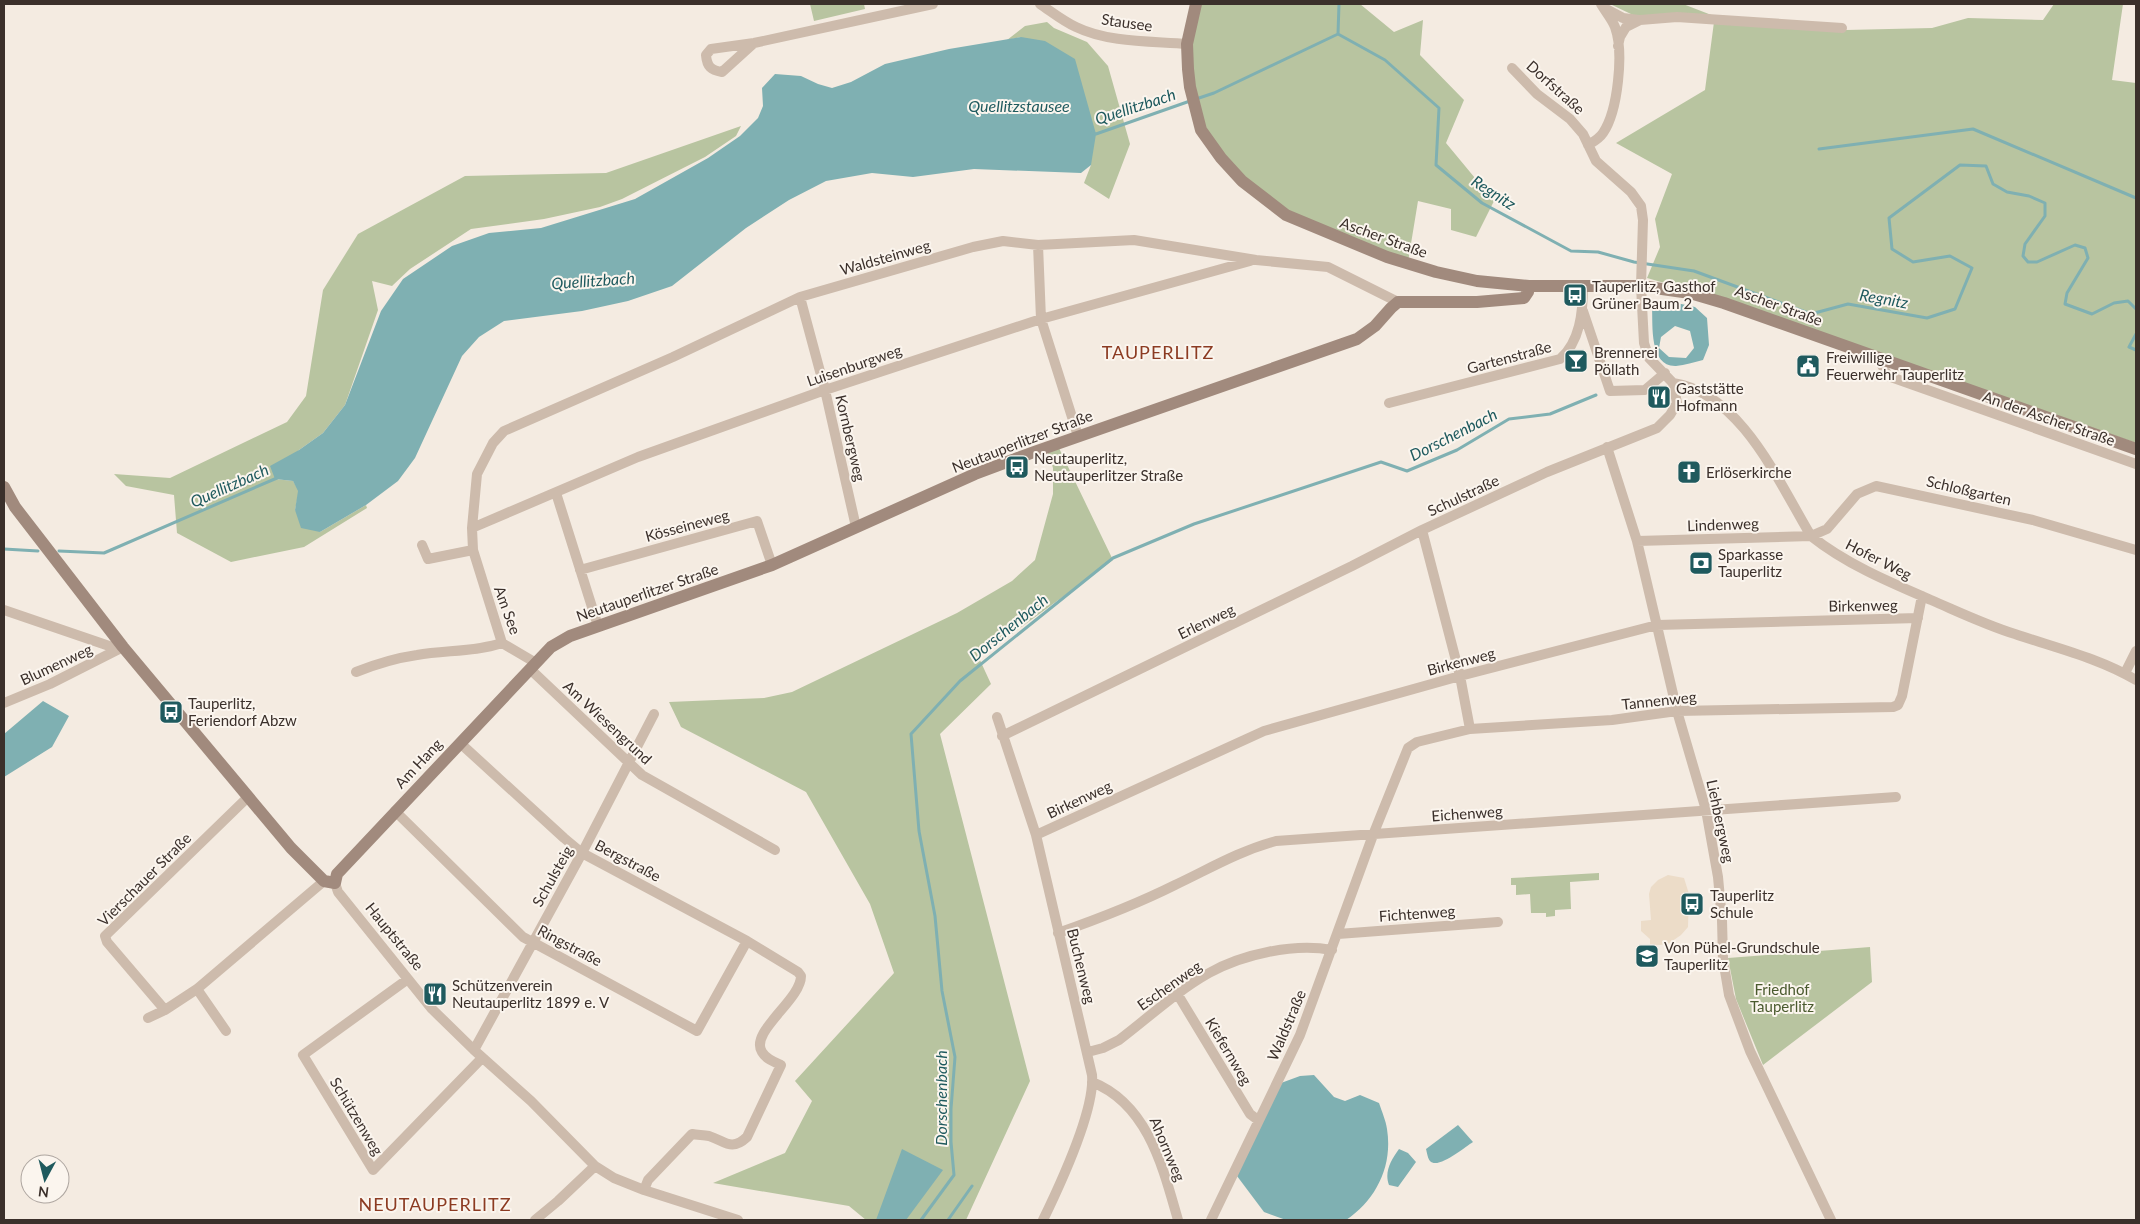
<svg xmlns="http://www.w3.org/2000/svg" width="2140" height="1224" viewBox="0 0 2140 1224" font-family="Lato,sans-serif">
  <rect width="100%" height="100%" fill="#f4ebe1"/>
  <!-- green -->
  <path fill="#b8c4a0" d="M810,4H864L865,9L814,21Z
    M1194,4H1360L1394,32L1423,20L1420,55L1464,100L1446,143L1494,201L1476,237L1451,230V209L1418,201L1408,262L1312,230L1220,159L1187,88Z
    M1610,4H1683L1714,16L1846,30L1932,28L1968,18L2043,20L2054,4H2123L2112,80L2136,83V443L1728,301L1647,278L1660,247L1655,219L1672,174L1616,143L1705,90L1714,22L1633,15Z
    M1047,22L1054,28L1087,42L1108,66L1130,144L1109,199L1084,183L1091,165L1021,37L1007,40L1025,26Z
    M741,126L736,136L705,157L622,199L600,207L544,219L471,229L410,269L392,286L372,281L378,310L345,405L323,433L299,450L275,479L293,481L299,491L295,510L320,532L366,505L367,508L304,547L231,562L177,533L174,495L126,486L114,474L170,478L287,422L306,396L323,290L358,234L465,176L606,173Z
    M1058,446L1113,560L979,658L991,684L940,734L1030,1081L966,1220H866L849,1206L713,1183L785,1153L812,1101L795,1081L894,973L870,904L806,792L681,727L669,702L764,698L792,692L957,613L1012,581L1035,560L1053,494V468L1047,450Z
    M1599,873V880L1570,882L1571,909L1555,910V916L1546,917V913H1531L1530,894L1516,895V885H1511V878Z
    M1870,947L1872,982L1763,1065L1736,999L1728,958Z"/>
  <!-- plaza -->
  <path fill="#ecdcc8" d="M1668,875L1684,878L1689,894L1688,927L1681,935L1668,944L1650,946V939L1641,931V921L1651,920L1649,894L1651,887L1658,880Z"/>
  <!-- water -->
  <path fill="#7fb0b2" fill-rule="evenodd" d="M1021,37L1045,41L1075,59L1096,134L1091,165L1081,173L974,169L913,177L872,173L826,181L789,200L746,228L672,286L628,301L582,311L504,321L479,337L462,356L415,458L398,481L366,505L320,532L301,528L295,510L298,491L293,481L275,479L270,466L299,450L323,433L345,405L381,311L403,279L452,246L489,233L541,228L635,199L708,158L740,136L758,118L763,106L762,88L775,74L801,76L818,84L832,88L851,82L885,64L949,49Z
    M1663,300L1695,307L1707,318L1709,345L1703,360C1694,362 1685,365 1676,366C1649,367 1653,325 1652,308ZM1675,326L1690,331L1694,348L1686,358L1669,357L1659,348L1661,337Z
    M43,701L69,716L52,747L4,777V734Z
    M1314,1075L1334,1097L1345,1101L1360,1095L1379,1103C1382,1112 1386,1121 1387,1129C1393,1166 1376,1200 1346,1220H1286L1264,1212L1237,1176L1281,1083L1300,1076Z
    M1458,1125L1473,1142C1465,1147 1438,1170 1430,1161C1428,1159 1427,1153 1426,1149Z
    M902,1149L943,1170L906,1220H876Z
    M1399,1149L1408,1153L1416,1162L1398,1187L1389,1185C1384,1172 1391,1160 1399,1149Z"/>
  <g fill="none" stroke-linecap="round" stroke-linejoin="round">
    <!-- stream -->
    <path stroke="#7fb0b2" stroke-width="3" d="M1339,4L1338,34L1385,60L1439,108L1436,165L1482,203L1571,251L1598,252L1634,262L1694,271L1811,314L1848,304L1927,318L1955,309L1972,268L1950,256L1913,262L1892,249L1889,218L1960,165L1986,166L1993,184L2007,192L2029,196L2045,203V216L2025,244L2023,256L2028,262H2037L2075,245L2085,248L2088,258L2067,293L2065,304L2092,314L2114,303L2128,301L2136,309
      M1196,99L1214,93L1338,34
      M1092,133L1096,134L1190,101
      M1819,149L1973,129L2136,198
      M2136,334L2129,347L2136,350
      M4,549L38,551
      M59,551L104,553L277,478
      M921,1220L954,1175L951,1142V1109L955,1057L942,991L935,916L919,831L911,734L960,681L1113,558L1194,524L1381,462L1407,471L1457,450L1509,419L1550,414L1596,395
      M948,1220L972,1186"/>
    <!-- street -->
    <path stroke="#cdbbac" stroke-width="10" d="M1040,4C1052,12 1063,21 1076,27C1109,43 1152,41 1187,44
      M1606,9L1623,18L1639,20
      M754,43L722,72C711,70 707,67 706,55L711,49L754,43L933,4
      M1618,46L1620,37L1626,27L1640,20L1677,17L1842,28
      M1588,145C1593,142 1599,139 1603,133C1618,111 1624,52 1615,27C1612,19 1605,11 1601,4
      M1038,245L1041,319L1078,436
      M800,297L825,390L856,527
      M1583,311L1610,391L1645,390L1665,373
      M1878,358L1888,376L2136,464
      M1673,383C1741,393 1779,483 1811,536C1846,564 1889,582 1931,600C1959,612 1986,625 2015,634C2056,648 2099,658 2136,680
      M1389,403L1560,359C1580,342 1583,312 1583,286
      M1607,447L1637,541L1677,711L1706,810L1718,877L1722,920L1723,959L1729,995L1750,1051L1831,1220
      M556,493L598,626
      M472,528L638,457L825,390L1041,319L1250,261
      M1422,530L1460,676L1470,729
      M1637,541L1811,536L1827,529L1857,494L1876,486L2033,520L2136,550
      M422,545L428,559L473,550
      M580,570L757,521L772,565
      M4,610L118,649
      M536,663L502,643L473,550L472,528L477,474L493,443L504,431L673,357L800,297L973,247L1003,241L1038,245L1134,240L1256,260L1328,267L1398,302
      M530,669L642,775L775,850
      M356,672C376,664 396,658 417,655C445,650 475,652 502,643
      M2125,673L2136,651
      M4,703L50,684L123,647
      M997,717L1036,835L1092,1075C1095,1110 1059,1187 1043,1220
      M1002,736L1352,566L1422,530L1547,472L1657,428L1670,415L1677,403L1673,383L1649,358L1644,343L1641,286L1643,220L1641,206L1631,192L1596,161L1583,134L1570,119L1537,94L1512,68
      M460,743L564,838L582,853L747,941L798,972L801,976C801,1000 749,1032 762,1052C766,1059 774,1062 781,1065L747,1137C731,1152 725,1141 709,1136C703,1135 697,1135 692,1134L648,1180L644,1190
      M248,797L105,936L107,942L165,1010L197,989L324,881
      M395,811L523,937L697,1031L747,941
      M1036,835L1264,731L1460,676L1657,625L1918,618
      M335,883L338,892L432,1009L474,1050L531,1101L595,1166L614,1178L644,1190L738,1220
      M1058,933C1098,919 1137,904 1175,885C1209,869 1239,851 1276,841L1896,797
      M1338,934L1498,922
      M408,979L303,1055L373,1170L482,1058
      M197,989L226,1031
      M1178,995L1250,1114L1258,1120
      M148,1018L165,1010
      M474,1050L582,853L654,714
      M1088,1052L1103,1048L1119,1040C1148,1018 1177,991 1209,973C1243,954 1294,943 1332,950
      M1092,1082C1148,1104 1163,1168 1178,1220
      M535,1220L558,1201L595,1166
      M1211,1220L1300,1035L1373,835L1408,748L1417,742L1470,729L1612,720L1677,711L1893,707L1898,705L1902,696L1922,596"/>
    <!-- secondary -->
    <path stroke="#a18a7d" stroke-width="12" d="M1196,4L1187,44L1188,69L1190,87L1201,130L1221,158L1242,181L1286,215L1387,257L1436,272L1477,281L1529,286H1641L1690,293L1724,303L2136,449
      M4,487L15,507L123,647L291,848L324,881L335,883L337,874L551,647L570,636L772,565L975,474L1034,452L1357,339L1375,326L1391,308L1398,302H1477L1524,298L1528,292L1529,286"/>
  </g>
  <!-- icons -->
  <defs>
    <g id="bus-square" transform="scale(1.25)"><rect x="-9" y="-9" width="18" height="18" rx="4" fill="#1f5a5e" stroke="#fbf5ee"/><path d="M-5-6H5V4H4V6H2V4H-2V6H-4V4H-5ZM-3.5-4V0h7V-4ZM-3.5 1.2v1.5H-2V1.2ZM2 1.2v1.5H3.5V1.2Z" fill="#fff"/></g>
    <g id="bar-square" transform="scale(1.25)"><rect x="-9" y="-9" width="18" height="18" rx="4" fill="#1f5a5e" stroke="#fbf5ee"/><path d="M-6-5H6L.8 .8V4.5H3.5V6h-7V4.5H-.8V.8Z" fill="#fff"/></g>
    <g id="civic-square" transform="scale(1.25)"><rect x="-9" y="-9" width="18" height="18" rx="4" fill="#1f5a5e" stroke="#fbf5ee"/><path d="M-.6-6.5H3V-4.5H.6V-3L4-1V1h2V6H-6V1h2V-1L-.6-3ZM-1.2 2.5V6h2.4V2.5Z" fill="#fff"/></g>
    <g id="restaurant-square" transform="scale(1.25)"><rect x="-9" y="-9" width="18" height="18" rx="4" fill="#1f5a5e" stroke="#fbf5ee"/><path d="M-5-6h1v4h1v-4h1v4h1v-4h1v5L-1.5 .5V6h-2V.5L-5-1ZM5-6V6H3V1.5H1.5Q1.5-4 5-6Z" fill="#fff"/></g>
    <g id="church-square" transform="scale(1.25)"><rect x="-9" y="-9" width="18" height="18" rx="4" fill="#1f5a5e" stroke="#fbf5ee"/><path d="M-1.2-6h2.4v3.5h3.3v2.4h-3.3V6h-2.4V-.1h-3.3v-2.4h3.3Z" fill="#fff"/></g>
    <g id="bank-square" transform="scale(1.25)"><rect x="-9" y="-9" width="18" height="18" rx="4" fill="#1f5a5e" stroke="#fbf5ee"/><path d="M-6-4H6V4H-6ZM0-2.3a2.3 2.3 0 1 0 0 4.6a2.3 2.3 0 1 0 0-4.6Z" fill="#fff"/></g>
    <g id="school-square" transform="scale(1.25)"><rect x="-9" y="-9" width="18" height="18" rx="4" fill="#1f5a5e" stroke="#fbf5ee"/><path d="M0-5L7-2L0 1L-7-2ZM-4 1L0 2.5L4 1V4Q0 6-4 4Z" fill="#fff"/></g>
  </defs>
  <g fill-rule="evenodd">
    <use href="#bus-square" x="1575" y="295"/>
    <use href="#bar-square" x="1576" y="361"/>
    <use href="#civic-square" x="1808" y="366"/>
    <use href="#restaurant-square" x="1659" y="397"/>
    <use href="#bus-square" x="1017" y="467"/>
    <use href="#church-square" x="1689" y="472"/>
    <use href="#bank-square" x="1701" y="563"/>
    <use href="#bus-square" x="171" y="712"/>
    <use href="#bus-square" x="1692" y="904"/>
    <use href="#school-square" x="1647" y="956"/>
    <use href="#restaurant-square" x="435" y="994"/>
  </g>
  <g text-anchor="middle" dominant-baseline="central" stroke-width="4" stroke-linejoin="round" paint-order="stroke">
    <!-- street labels -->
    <g font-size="15" fill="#3b302b" stroke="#fbf5ee">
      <text transform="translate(1127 22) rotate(8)">Stausee</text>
      <text transform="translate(1556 87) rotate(42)">Dorfstraße</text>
      <text transform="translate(1384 237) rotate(20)">Ascher Straße</text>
      <text transform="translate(885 257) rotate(-16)">Waldsteinweg</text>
      <text transform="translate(1779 305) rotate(20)">Ascher Straße</text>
      <text transform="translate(1509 357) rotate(-15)">Gartenstraße</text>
      <text transform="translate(854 365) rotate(-19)">Luisenburgweg</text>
      <text transform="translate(2049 418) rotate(19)">An der Ascher Straße</text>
      <text transform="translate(851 438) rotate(77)">Kornbergweg</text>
      <text transform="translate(1022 441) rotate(-21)">Neutauperlitzer Straße</text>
      <text transform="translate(1969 490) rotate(13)">Schloßgarten</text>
      <text transform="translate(1463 495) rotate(-25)">Schulstraße</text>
      <text transform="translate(1723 524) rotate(-2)">Lindenweg</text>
      <text transform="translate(687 525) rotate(-15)">Kösseineweg</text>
      <text transform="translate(1879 559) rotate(27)">Hofer Weg</text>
      <text transform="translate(647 592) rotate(-19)">Neutauperlitzer Straße</text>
      <text transform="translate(1863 605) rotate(-1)">Birkenweg</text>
      <text transform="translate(508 610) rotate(70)">Am See</text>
      <text transform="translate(1206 621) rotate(-26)">Erlenweg</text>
      <text transform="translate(1461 661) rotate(-15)">Birkenweg</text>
      <text transform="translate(56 664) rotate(-25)">Blumenweg</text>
      <text transform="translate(1659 700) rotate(-6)">Tannenweg</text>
      <text transform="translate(608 722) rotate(43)">Am Wiesengrund</text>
      <text transform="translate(418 763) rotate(-47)">Am Hang</text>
      <text transform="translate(1079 799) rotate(-25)">Birkenweg</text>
      <text transform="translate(1467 813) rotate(-4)">Eichenweg</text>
      <text transform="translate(1721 821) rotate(78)">Liehbergweg</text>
      <text transform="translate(628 860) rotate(28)">Bergstraße</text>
      <text transform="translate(552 876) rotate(-61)">Schulsteig</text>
      <text transform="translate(144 879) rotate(-45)">Vierschauer Straße</text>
      <text transform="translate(1417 913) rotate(-4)">Fichtenweg</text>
      <text transform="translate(395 936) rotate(51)">Hauptstraße</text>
      <text transform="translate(570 945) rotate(28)">Ringstraße</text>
      <text transform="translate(1082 966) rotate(76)">Buchenweg</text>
      <text transform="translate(1169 985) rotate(-35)">Eschenweg</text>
      <text transform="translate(1286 1025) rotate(-67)">Waldstraße</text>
      <text transform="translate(1229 1051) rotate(59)">Kiefernweg</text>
      <text transform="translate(357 1116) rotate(59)">Schützenweg</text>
      <text transform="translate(1168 1149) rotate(67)">Ahornweg</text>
    </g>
    <!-- poi labels -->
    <g font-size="15" fill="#3b302b" stroke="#fbf5ee" text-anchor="start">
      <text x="1592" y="286">Tauperlitz, Gasthof<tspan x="1592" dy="17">Grüner Baum 2</tspan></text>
      <text x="1594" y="352">Brennerei<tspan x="1594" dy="17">Pöllath</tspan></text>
      <text x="1826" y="357">Freiwillige<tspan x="1826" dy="17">Feuerwehr Tauperlitz</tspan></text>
      <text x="1676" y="388">Gaststätte<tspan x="1676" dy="17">Hofmann</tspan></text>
      <text x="1034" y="458">Neutauperlitz,<tspan x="1034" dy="17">Neutauperlitzer Straße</tspan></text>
      <text x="1706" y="472">Erlöserkirche</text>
      <text x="1718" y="554">Sparkasse<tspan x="1718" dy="17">Tauperlitz</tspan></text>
      <text x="188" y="703">Tauperlitz,<tspan x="188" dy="17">Feriendorf Abzw</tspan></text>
      <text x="1710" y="895">Tauperlitz<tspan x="1710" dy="17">Schule</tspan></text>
      <text x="1664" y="947">Von Pühel-Grundschule<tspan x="1664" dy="17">Tauperlitz</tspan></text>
      <text x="452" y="985">Schützenverein<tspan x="452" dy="17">Neutauperlitz 1899 e. V</tspan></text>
    </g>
    <!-- park labels -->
    <g font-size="15" fill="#4a5a2e" stroke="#fbf5ee">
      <text x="1782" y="989">Friedhof<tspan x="1782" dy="17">Tauperlitz</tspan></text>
    </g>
    <!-- water labels -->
    <g font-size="16" font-style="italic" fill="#1f5a5e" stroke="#fbf5ee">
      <text x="1019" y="105">Quellitzstausee</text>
      <text transform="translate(1135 106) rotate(-18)">Quellitzbach</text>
      <text transform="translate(1494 192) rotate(33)">Regnitz</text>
      <text transform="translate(593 280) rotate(-4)">Quellitzbach</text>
      <text transform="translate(1884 298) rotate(10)">Regnitz</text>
      <text transform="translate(1453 434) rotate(-27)">Dorschenbach</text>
      <text transform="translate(229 485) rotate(-24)">Quellitzbach</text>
      <text transform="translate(1008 627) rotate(-39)">Dorschenbach</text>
      <text transform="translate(940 1098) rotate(-90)">Dorschenbach</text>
    </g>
    <!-- quarter labels -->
    <g font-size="18" letter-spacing="1" fill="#8c3b22" stroke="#fbf5ee">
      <text x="1158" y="352">TAUPERLITZ</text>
      <text x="435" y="1204">NEUTAUPERLITZ</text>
    </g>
  </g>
  <!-- border -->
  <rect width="2140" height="1224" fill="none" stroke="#3b302b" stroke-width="10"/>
  <!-- north arrow -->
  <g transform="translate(45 1179) rotate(187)"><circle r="24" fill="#fbf5ee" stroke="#aea6a0"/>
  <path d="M0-4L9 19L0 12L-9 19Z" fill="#1f5a5e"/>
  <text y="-8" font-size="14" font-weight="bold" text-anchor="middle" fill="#3b302b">N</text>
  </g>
</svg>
